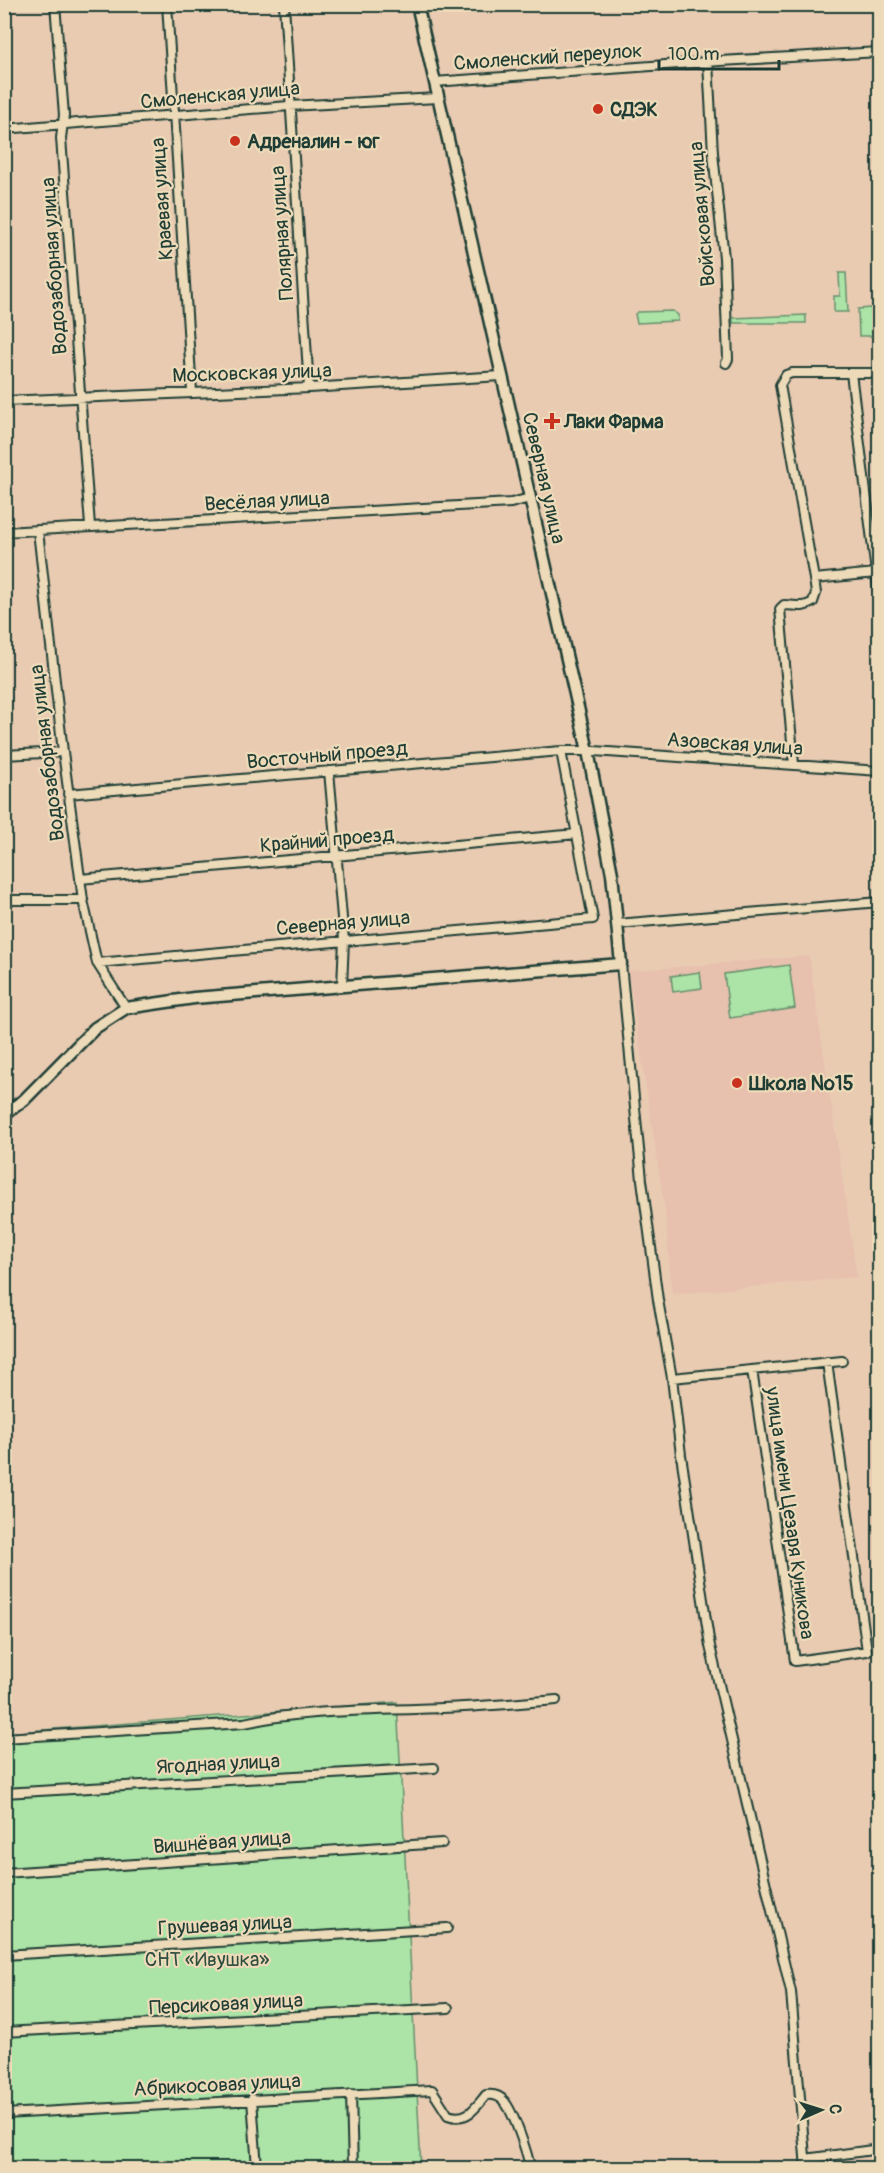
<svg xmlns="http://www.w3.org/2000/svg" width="884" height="2173" viewBox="0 0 884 2173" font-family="Pangolin,sans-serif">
  <rect width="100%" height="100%" fill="#e9cbb2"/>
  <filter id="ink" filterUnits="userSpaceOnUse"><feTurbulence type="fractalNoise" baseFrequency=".0167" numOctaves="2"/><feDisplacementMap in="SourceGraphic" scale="12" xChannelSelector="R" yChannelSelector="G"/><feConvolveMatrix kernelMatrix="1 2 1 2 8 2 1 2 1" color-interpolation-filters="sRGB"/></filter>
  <g filter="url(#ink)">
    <!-- built -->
    <path fill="#e7c0ae" d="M809,956L857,1277L672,1294L665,1210L628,971Z"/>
    <!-- green -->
    <path fill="#ace3a6" stroke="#66906d" stroke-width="1.5" d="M839,273H846L848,312H834V296H840Z
      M871,308L873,336H859L858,309Z
      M673,311L678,315V321L637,323L635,314L638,312Z
      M806,315V323H733V318Z
      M789,965L795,1008L730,1018L724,974Z
      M700,972L702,988L673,992L671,976Z
      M397,1702L421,2168H5V1733Z"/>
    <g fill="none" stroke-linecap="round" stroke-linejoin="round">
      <!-- street casing -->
      <g stroke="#1f3d34" stroke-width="12">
        <path id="street" d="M55,4L64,115L61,138L90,526
          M167,4L192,392
          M284,4L309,388
          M708,62L713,153L724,258L728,359L726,363
          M434,82L720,61L880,52
          M4,129L289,106L438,98
          M851,373L880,604
          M4,401L309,388L501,376
          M38,531L63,752L83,900L97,963L126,1008
          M4,532L511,503L530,498
          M814,579L780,385L786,375L792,373H880
          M4,755L63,752
          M794,764L780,609L784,605C796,605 802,609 813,602L816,593L814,579L876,573
          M329,771L344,940L342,986
          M68,794L561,751H594L880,771
          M80,879L577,834
          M4,900H83
          M617,924L880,902
          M97,963L593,919L561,751
          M621,964L642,1180L658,1300L672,1378L681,1455L710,1646L791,1992L806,2168
          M752,1370L795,1661L867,1651L827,1362
          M672,1378L842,1361
          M4,1738L244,1723C308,1709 375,1711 441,1708C479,1707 518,1703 556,1700
          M4,1793L434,1768
          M4,1873L442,1843
          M4,1955L447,1928
          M4,2032L448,2008
          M351,2094L353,2168
          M252,2099L257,2168
          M4,2114L432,2090L448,2115C467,2122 475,2108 486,2095C493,2094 499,2095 504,2101C513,2111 528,2154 530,2168
          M805,2159L880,2149"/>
      </g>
      <!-- secondary casing -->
      <g stroke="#1f3d34" stroke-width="15">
        <path id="secondary" d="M4,1114L24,1100L95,1028L126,1008L194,998L621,964L612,874L588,751L417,4"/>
      </g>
      <!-- street -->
      <use href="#street" stroke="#eddab8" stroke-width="8"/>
      <!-- secondary -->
      <use href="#secondary" stroke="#eddab8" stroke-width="10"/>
    </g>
  </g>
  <!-- markers -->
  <g fill="#c8321e" stroke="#eddab8" stroke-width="2">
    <circle cx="598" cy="109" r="6"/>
    <circle cx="235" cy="141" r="6"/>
    <path d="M549 412h6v6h6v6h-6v6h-6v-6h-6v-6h6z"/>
    <circle cx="737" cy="1083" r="6"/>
  </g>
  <g text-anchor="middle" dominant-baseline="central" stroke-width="4.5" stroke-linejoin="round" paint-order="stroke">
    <!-- street labels -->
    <g font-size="20" fill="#1f3d34" stroke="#eddab8">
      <text transform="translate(548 57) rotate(-4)">Смоленский переулок</text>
      <text transform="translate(220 95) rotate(-5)">Смоленская улица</text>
      <text transform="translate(162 199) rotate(-94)">Краевая улица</text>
      <text transform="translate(702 214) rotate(-95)">Войсковая улица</text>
      <text transform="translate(282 233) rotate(-94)">Полярная улица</text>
      <text transform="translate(54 266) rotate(-94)">Водозаборная улица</text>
      <text transform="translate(252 373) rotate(-2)">Московская улица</text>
      <text transform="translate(544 478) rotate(77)">Северная улица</text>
      <text transform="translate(267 501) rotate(-3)">Весёлая улица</text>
      <text transform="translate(735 744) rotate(4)">Азовская улица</text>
      <text transform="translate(47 753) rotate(-97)">Водозаборная улица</text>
      <text transform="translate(327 755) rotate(-5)">Восточный проезд</text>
      <text transform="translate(327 840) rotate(-5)">Крайний проезд</text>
      <text transform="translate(343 923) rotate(-5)">Северная улица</text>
      <text transform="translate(790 1513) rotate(82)">улица имени Цезаря Куникова</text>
      <text transform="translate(218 1764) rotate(-3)">Ягодная улица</text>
      <text transform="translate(222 1842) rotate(-4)">Вишнёвая улица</text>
      <text transform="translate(225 1925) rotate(-3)">Грушевая улица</text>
      <text transform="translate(226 2004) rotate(-3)">Персиковая улица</text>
      <text transform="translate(217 2085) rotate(-3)">Абрикосовая улица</text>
    </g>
    <!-- poi labels -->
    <g font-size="20" font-weight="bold" fill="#1f3d34" stroke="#eddab8" text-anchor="start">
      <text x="610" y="109">СДЭК</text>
      <text x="247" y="141">Адреналин - юг</text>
      <text x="564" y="421">Лаки Фарма</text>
      <text x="749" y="1083">Школа №15</text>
    </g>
    <!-- park labels -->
    <g font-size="20" fill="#2d4e3f" stroke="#eddab8">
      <text x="207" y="1959">СНТ «Ивушка»</text>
    </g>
  </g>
  <!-- margin -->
  <rect width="884" height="2173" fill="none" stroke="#eddab8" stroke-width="24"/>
  <rect x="12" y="12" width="860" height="2149" fill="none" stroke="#1f3d34" stroke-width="2" filter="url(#ink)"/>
  <!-- north arrow -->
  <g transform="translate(821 2110) rotate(87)" stroke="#eddab8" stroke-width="4.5" paint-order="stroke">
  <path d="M0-4.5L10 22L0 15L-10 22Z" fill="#1f3d34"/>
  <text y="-9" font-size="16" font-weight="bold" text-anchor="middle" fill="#1f3d34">С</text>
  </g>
  <!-- scale -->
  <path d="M659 60v9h120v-9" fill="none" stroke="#1f3d34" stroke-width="3"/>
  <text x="668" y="60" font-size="18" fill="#1f3d34" stroke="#eddab8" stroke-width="4.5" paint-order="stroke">100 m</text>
</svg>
